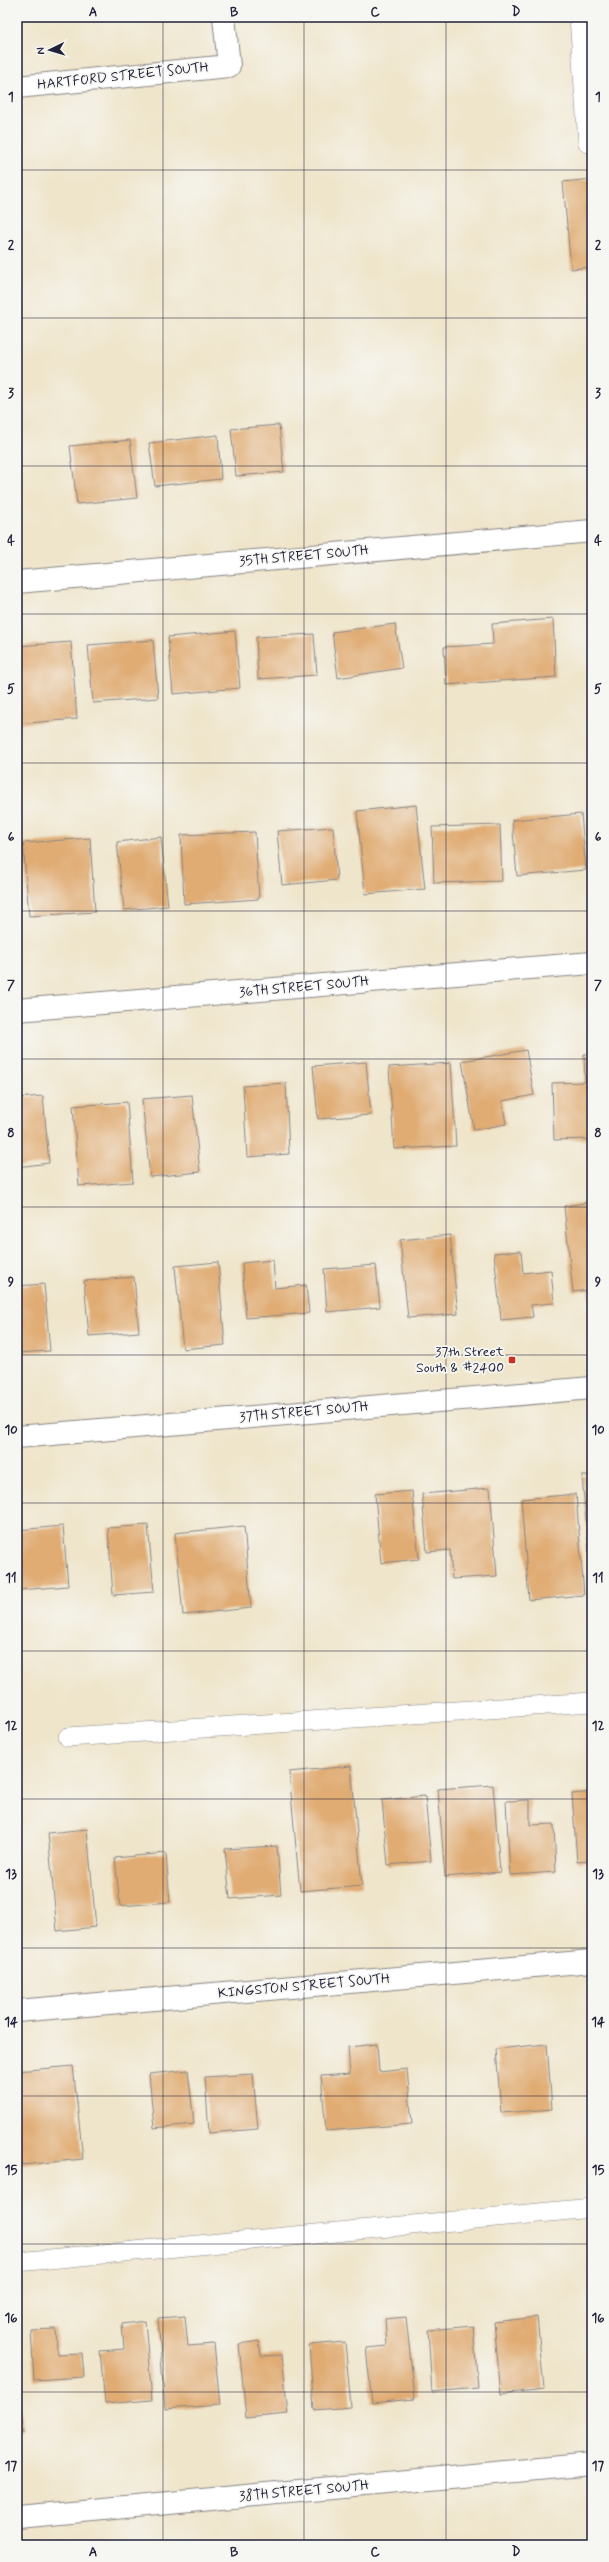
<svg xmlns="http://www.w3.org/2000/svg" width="609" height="2562" viewBox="0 0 609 2562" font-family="Mynerve,sans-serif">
  <rect width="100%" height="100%" fill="#f6f6f2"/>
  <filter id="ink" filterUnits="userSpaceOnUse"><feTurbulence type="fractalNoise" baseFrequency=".025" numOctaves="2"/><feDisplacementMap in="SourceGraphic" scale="8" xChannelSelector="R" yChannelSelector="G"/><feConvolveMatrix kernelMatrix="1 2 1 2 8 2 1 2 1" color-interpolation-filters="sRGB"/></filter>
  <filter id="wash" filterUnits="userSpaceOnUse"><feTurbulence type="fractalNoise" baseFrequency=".012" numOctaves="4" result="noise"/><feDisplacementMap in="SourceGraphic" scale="16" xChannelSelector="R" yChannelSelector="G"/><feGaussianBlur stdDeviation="0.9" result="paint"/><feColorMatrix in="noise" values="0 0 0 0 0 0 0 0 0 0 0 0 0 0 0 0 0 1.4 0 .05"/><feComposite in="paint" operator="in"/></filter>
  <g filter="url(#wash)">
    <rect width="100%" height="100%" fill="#efe5cb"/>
    <g id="blocks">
      <!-- building -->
      <path fill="#e0ac73" d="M592,179V267L571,269L563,182Z
        M279,425L284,472L236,476L231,429Z
        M218,435L221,479L155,486L149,443Z
        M130,440L137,498L77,504L70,446Z
        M553,619L556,677L446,685L444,647L493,644L492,624Z
        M395,624L402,668L338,678L332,632Z
        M235,631L240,688L173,694L168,637Z
        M314,634L317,675L258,679L256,637Z
        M153,640L158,698L93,703L88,645Z
        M71,642L77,719L17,724V646Z
        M416,805L425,889L365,894L357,811Z
        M581,814L586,870L517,876L512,820Z
        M500,825L502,881L434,883L432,827Z
        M333,827L337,880L282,885L277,831Z
        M255,832L259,899L184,904L181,835Z
        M161,837L168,906L124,910L117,842Z
        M90,838L95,912L29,916L23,843Z
        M526,1050L534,1095L502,1101L506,1124L474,1130L462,1061Z
        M584,1054H592V1139L554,1140L552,1083L585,1082Z
        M366,1062L371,1115L318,1119L313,1066Z
        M451,1063L456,1146L394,1149L389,1067Z
        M286,1083L289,1154L247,1157L243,1086Z
        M192,1095L200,1172L150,1177L142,1099Z
        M43,1096L49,1163L17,1167V1098Z
        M127,1102L133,1182L79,1186L73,1106Z
        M592,1202V1299H589L588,1290L573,1292L564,1206Z
        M450,1235L458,1314L408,1318L400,1240Z
        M521,1251L523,1273L551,1270L554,1303L531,1305L533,1317L501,1320L494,1253Z
        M273,1260L275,1288L306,1285L309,1313L246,1318L242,1263Z
        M218,1262L225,1345L183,1349L175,1266Z
        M376,1265L380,1307L327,1312L324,1269Z
        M134,1277L139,1332L89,1336L84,1281Z
        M44,1284L50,1351L17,1353V1286Z
        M582,1476H592V1553H589Z
        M490,1488L497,1576L452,1579L450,1550L427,1552L422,1494Z
        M412,1491L419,1559L381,1563L375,1494Z
        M576,1494L584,1595L529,1600L521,1499Z
        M148,1525L154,1592L113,1595L108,1528Z
        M63,1526L68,1586L19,1590L17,1530Z
        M244,1526L251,1608L183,1615L175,1533Z
        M351,1766L362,1886L300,1891L289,1772Z
        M493,1785L500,1872L445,1877L438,1789Z
        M592,1792V1861L577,1862L572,1794Z
        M425,1796L431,1861L388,1865L382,1800Z
        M530,1800V1825L554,1824L556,1872L510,1875L506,1801Z
        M87,1829L96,1927L57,1931L48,1833Z
        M277,1846L281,1895L230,1899L225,1849Z
        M166,1853L170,1902L120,1906L115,1858Z
        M377,2044L379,2072L407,2069L412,2124L326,2131L321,2076L350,2074L348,2047Z
        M547,2044L552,2109L501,2113L496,2049Z
        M73,2066L83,2159L22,2165L17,2116V2071Z
        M188,2070L194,2124L154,2128L149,2074Z
        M253,2074L258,2129L209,2133L205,2077Z
        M185,2316L188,2346L214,2344L220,2405L165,2409L158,2318Z
        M406,2317L415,2399L372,2403L366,2348L387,2346L385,2319Z
        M537,2317L544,2389L501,2394L494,2322Z
        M145,2321L152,2400L105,2404L100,2351L124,2349L122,2324Z
        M473,2326L478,2388L432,2392L428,2330Z
        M56,2329L57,2354L82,2353L84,2377L34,2380L31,2330Z
        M259,2341L261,2356L282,2355L288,2414L246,2418L239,2344Z
        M345,2342L351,2407L314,2410L309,2345Z
        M17,2383L24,2433H17Z"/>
    </g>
  </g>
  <g filter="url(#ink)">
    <use href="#blocks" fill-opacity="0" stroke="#888483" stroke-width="1"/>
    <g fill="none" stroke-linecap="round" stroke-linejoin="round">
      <!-- lane casing -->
      <g stroke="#888483" stroke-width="20">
        <path id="lane" d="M579,17L588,143
          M68,1737L592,1702
          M17,2262L592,2208"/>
      </g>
      <!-- street casing -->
      <g stroke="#888483" stroke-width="24">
        <path id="street" d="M17,87L229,66L224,17
          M17,582L592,531
          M17,1010L592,963
          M17,2011L592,1961
          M17,2517L592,2464"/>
      </g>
      <!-- secondary casing -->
      <g stroke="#888483" stroke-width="24">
        <path id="secondary" d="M17,1437L592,1388"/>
      </g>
      <!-- lane -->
      <use href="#lane" stroke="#fff" stroke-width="19"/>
      <!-- street -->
      <use href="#street" stroke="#fff" stroke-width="22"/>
      <!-- secondary -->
      <use href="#secondary" stroke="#fff" stroke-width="22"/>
    </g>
  </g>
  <!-- grid -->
  <path fill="none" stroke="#22223b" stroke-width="1" stroke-opacity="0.55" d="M163,17V2545M304,17V2545M446,17V2545M17,170H592M17,318H592M17,466H592M17,614H592M17,763H592M17,911H592M17,1059H592M17,1207H592M17,1355H592M17,1503H592M17,1651H592M17,1799H592M17,1948H592M17,2096H592M17,2244H592M17,2392H592"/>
  <!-- markers -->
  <rect fill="#c8321e" stroke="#f6f6f2" stroke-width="1.5" x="508" y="1356" width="8" height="8" rx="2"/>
  <g text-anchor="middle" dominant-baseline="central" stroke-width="3.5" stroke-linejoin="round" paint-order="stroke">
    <!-- street labels -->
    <g font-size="14" fill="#22223b" stroke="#f6f6f2">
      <text transform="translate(123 76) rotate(-6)">HARTFORD STREET SOUTH</text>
      <text transform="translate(304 556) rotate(-5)">35TH STREET SOUTH</text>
      <text transform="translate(304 987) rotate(-5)">36TH STREET SOUTH</text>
      <text transform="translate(304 1412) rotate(-5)">37TH STREET SOUTH</text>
      <text transform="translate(304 1986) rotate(-5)">KINGSTON STREET SOUTH</text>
      <text transform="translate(304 2491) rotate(-5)">38TH STREET SOUTH</text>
    </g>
    <!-- poi labels -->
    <g font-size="14" fill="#22223b" stroke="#f6f6f2" text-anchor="end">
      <text x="504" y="1352">37th Street<tspan x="504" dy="16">South &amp; #2400</tspan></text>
    </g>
  </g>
  <!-- margin -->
  <rect width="609" height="2562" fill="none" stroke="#f6f6f2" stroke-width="44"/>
  <!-- north arrow -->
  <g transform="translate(50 50) rotate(265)" stroke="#f6f6f2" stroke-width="3" paint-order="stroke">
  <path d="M0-3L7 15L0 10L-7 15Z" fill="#22223b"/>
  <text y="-6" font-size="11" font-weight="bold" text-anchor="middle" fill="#22223b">N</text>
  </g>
  <rect x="22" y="22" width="565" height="2518" fill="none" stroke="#22223b" stroke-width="1.5"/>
  <g font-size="13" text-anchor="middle" font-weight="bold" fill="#22223b">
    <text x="93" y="16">A</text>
    <text x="234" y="16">B</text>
    <text x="375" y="16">C</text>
    <text x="516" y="16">D</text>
    <text x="11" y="101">1</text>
    <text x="598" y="101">1</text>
    <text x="11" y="249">2</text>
    <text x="598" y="249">2</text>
    <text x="11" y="397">3</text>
    <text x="598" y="397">3</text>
    <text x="11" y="545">4</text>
    <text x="598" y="545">4</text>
    <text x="11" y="693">5</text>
    <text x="598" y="693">5</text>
    <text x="11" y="841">6</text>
    <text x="598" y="841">6</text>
    <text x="11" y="989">7</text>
    <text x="598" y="989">7</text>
    <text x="11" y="1137">8</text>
    <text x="598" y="1137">8</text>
    <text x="11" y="1286">9</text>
    <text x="598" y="1286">9</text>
    <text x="11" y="1434">10</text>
    <text x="598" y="1434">10</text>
    <text x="11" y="1582">11</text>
    <text x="598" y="1582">11</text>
    <text x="11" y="1730">12</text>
    <text x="598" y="1730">12</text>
    <text x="11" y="1878">13</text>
    <text x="598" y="1878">13</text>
    <text x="11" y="2026">14</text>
    <text x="598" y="2026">14</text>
    <text x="11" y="2174">15</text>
    <text x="598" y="2174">15</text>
    <text x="11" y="2322">16</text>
    <text x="598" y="2322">16</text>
    <text x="11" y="2470">17</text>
    <text x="598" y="2470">17</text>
    <text x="93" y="2556">A</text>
    <text x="234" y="2556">B</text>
    <text x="375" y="2556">C</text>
    <text x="516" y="2556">D</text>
  </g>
</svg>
